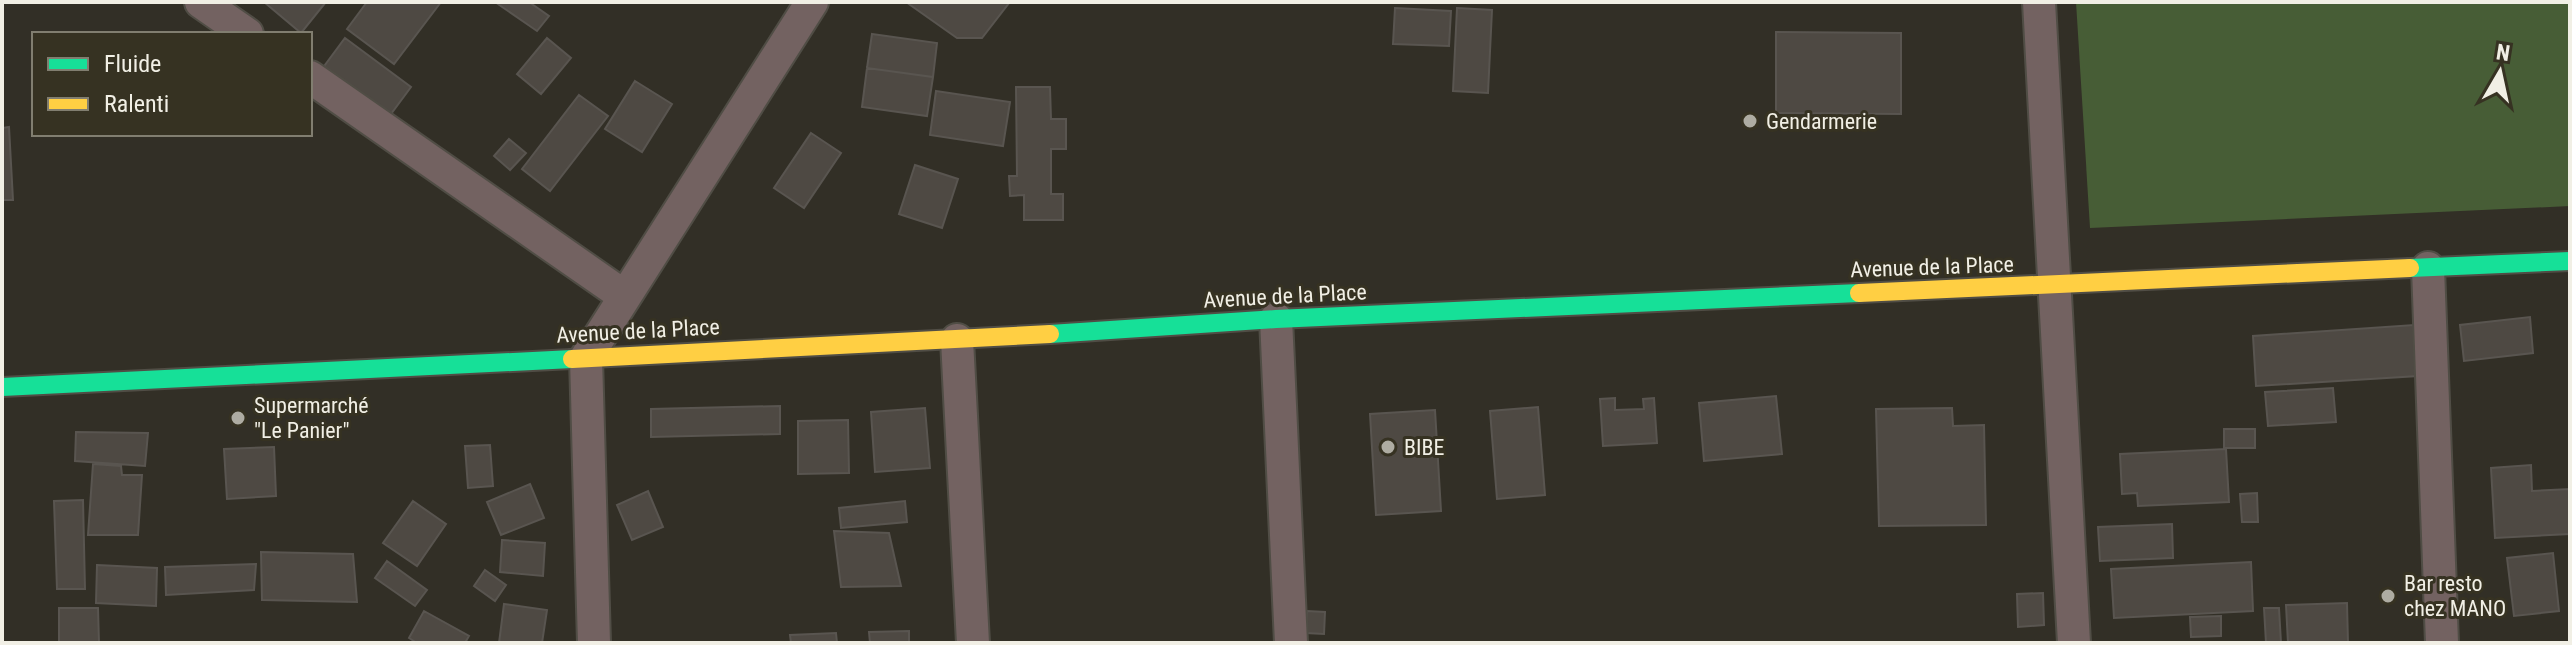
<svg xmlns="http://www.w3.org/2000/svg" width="2572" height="645" viewBox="0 0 2572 645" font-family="'Roboto Condensed',sans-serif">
  <rect width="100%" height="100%" fill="#322f26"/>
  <!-- green -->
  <path fill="#475d36" d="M2076,2H2570V206L2090,228Z"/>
  <!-- building -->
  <path fill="#4e4943" stroke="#595550" stroke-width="2" d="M264,2H326L301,33Z
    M367,2H441L394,64L347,29Z
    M495,2H529L549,16L537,31Z
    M906,2H1007L1009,3L982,38H957Z
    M1395,8L1451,11L1449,46L1393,44Z
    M1457,8L1492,10L1488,93L1453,91Z
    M1776,32L1901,33V114L1776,113Z
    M872,34L937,43L933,77L867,68Z
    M345,38L411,87L385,122L319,73Z
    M547,38L571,58L541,94L517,74Z
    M867,68L933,77L927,116L862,107Z
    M635,81L672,104L642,152L605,129Z
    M1016,87H1050L1051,119H1066V149H1051V194H1063V220H1024V195L1010,196L1009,176H1017Z
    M936,91L1010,102L1003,146L930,135Z
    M579,95L608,116L550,191L522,169Z
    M9,127L13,200H2V128Z
    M811,133L841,153L804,208L774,188Z
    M509,139L526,153L510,170L494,156Z
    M915,165L958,179L942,228L899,214Z
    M2530,317L2533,353L2464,361L2460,325Z
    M2414,325L2418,376L2256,386L2253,336Z
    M2333,388L2336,422L2268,426L2265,392Z
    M1776,396L1782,454L1704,461L1699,403Z
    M1615,398V410L1644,409L1643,399L1654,398L1657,443L1603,446L1600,399Z
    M780,406V434L651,437V409Z
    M1538,407L1545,495L1497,499L1490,411Z
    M925,408L930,468L875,472L871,412Z
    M1952,408L1953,426L1984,425L1986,525L1879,526L1876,409Z
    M1435,410L1441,511L1376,515L1370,414Z
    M848,420L849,473L798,474V421Z
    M2224,429H2255V448H2224Z
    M76,432L148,433L145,466L75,461Z
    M490,445L493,486L468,488L465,446Z
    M274,447L276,496L227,499L224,449Z
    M2226,449L2229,502L2138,506L2137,493L2122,494L2120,454Z
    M93,464L121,466L122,475H142L138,535H88Z
    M2531,465L2532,491L2570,489V534L2495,538L2491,468Z
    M530,484L544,518L501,535L487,502Z
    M648,491L663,527L632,540L617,505Z
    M2257,493L2258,522H2242L2240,494Z
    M83,500L85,589H57L54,501Z
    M413,501L446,524L417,566L383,543Z
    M905,501L907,522L841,528L839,508Z
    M2172,524L2173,558L2100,561L2098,527Z
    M834,531L889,533L901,586L841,587Z
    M502,540L545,543L543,576L500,572Z
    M261,552L353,554L357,602L262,600Z
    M2553,553L2559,611L2514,616L2507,558Z
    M387,561L427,590L415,606L375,578Z
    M2251,562L2253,611L2114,618L2111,569Z
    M256,564L254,590L166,595L165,567Z
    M97,565L157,568L156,606L96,603Z
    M485,570L506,585L495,601L474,586Z
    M2043,593L2044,625L2018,627L2017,594Z
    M2347,603L2348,643H2288L2286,605Z
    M504,604L547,610L542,643H499Z
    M59,608H98L99,643H59Z
    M2264,608H2279L2281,643H2266Z
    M424,611L469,636L465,643H417L409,638Z
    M1307,611L1325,612L1324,634L1306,633Z
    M2221,616V636L2191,637L2190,617Z
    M909,631V643H870L869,632Z
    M836,633L837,643H791L790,635Z"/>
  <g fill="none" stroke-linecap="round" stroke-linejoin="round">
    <!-- street casing -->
    <g stroke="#504d45" stroke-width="36">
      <path id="street" d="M201,2L247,34
        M2039,2L2074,643
        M310,77L624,296
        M2428,268L2442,643
        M1276,319L1291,643
        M957,340L973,643
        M594,643L586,358L812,2"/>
    </g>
    <!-- fast casing -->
    <g stroke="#504d45" stroke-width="22">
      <path id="fast" d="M2410,268L2570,261
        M1050,334L1276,319L1859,293
        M2,387L572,359"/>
    </g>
    <!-- slow casing -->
    <g stroke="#504d45" stroke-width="22">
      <path id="slow" d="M1859,293L2410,268
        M572,359L1050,334"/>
    </g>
    <!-- street -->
    <use href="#street" stroke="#736261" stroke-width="32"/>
    <!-- fast -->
    <use href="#fast" stroke="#16e098" stroke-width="18"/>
    <!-- slow -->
    <use href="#slow" stroke="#ffcf43" stroke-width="18"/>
  </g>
  <!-- markers -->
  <g fill="#aeaca2" stroke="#363222" stroke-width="3">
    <circle cx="1750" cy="121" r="8"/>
    <circle cx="238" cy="418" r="8"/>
    <circle cx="1388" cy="447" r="8"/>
    <circle cx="2388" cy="596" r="8"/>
  </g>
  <g text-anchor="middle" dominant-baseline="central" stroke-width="6" stroke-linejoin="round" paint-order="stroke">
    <!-- poi labels -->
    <g font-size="22" fill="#f1efe5" stroke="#363222" text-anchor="start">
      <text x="1766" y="121">Gendarmerie</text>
      <text x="254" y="405">Supermarché<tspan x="254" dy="25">"Le Panier"</tspan></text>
      <text x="1404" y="447">BIBE</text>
      <text x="2404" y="583">Bar resto<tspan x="2404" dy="25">chez MANO</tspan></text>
    </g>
    <!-- street labels -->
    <g font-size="22" fill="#f1efe5" stroke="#363222">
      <text transform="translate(1932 267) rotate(-2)">Avenue de la Place</text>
      <text transform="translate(1285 296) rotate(-3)">Avenue de la Place</text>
      <text transform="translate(638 331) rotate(-3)">Avenue de la Place</text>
    </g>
  </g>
  <!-- border -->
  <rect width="2572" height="645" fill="none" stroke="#f1efe5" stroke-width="8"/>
  <!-- legend -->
  <rect x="32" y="32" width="280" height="104" fill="#363222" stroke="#817e70" stroke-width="2"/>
  <rect x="48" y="58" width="40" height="12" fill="#16e098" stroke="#817e70" stroke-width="2"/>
  <text x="104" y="72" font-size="24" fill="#f1efe5">Fluide</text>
  <rect x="48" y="98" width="40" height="12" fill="#ffcf43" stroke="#817e70" stroke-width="2"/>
  <text x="104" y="112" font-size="24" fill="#f1efe5">Ralenti</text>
  <!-- north arrow -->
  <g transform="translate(2500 72) rotate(9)" stroke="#363222" stroke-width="6" paint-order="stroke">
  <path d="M0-6L14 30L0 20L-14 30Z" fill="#f1efe5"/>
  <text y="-12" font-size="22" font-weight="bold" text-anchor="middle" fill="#f1efe5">N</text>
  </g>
</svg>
